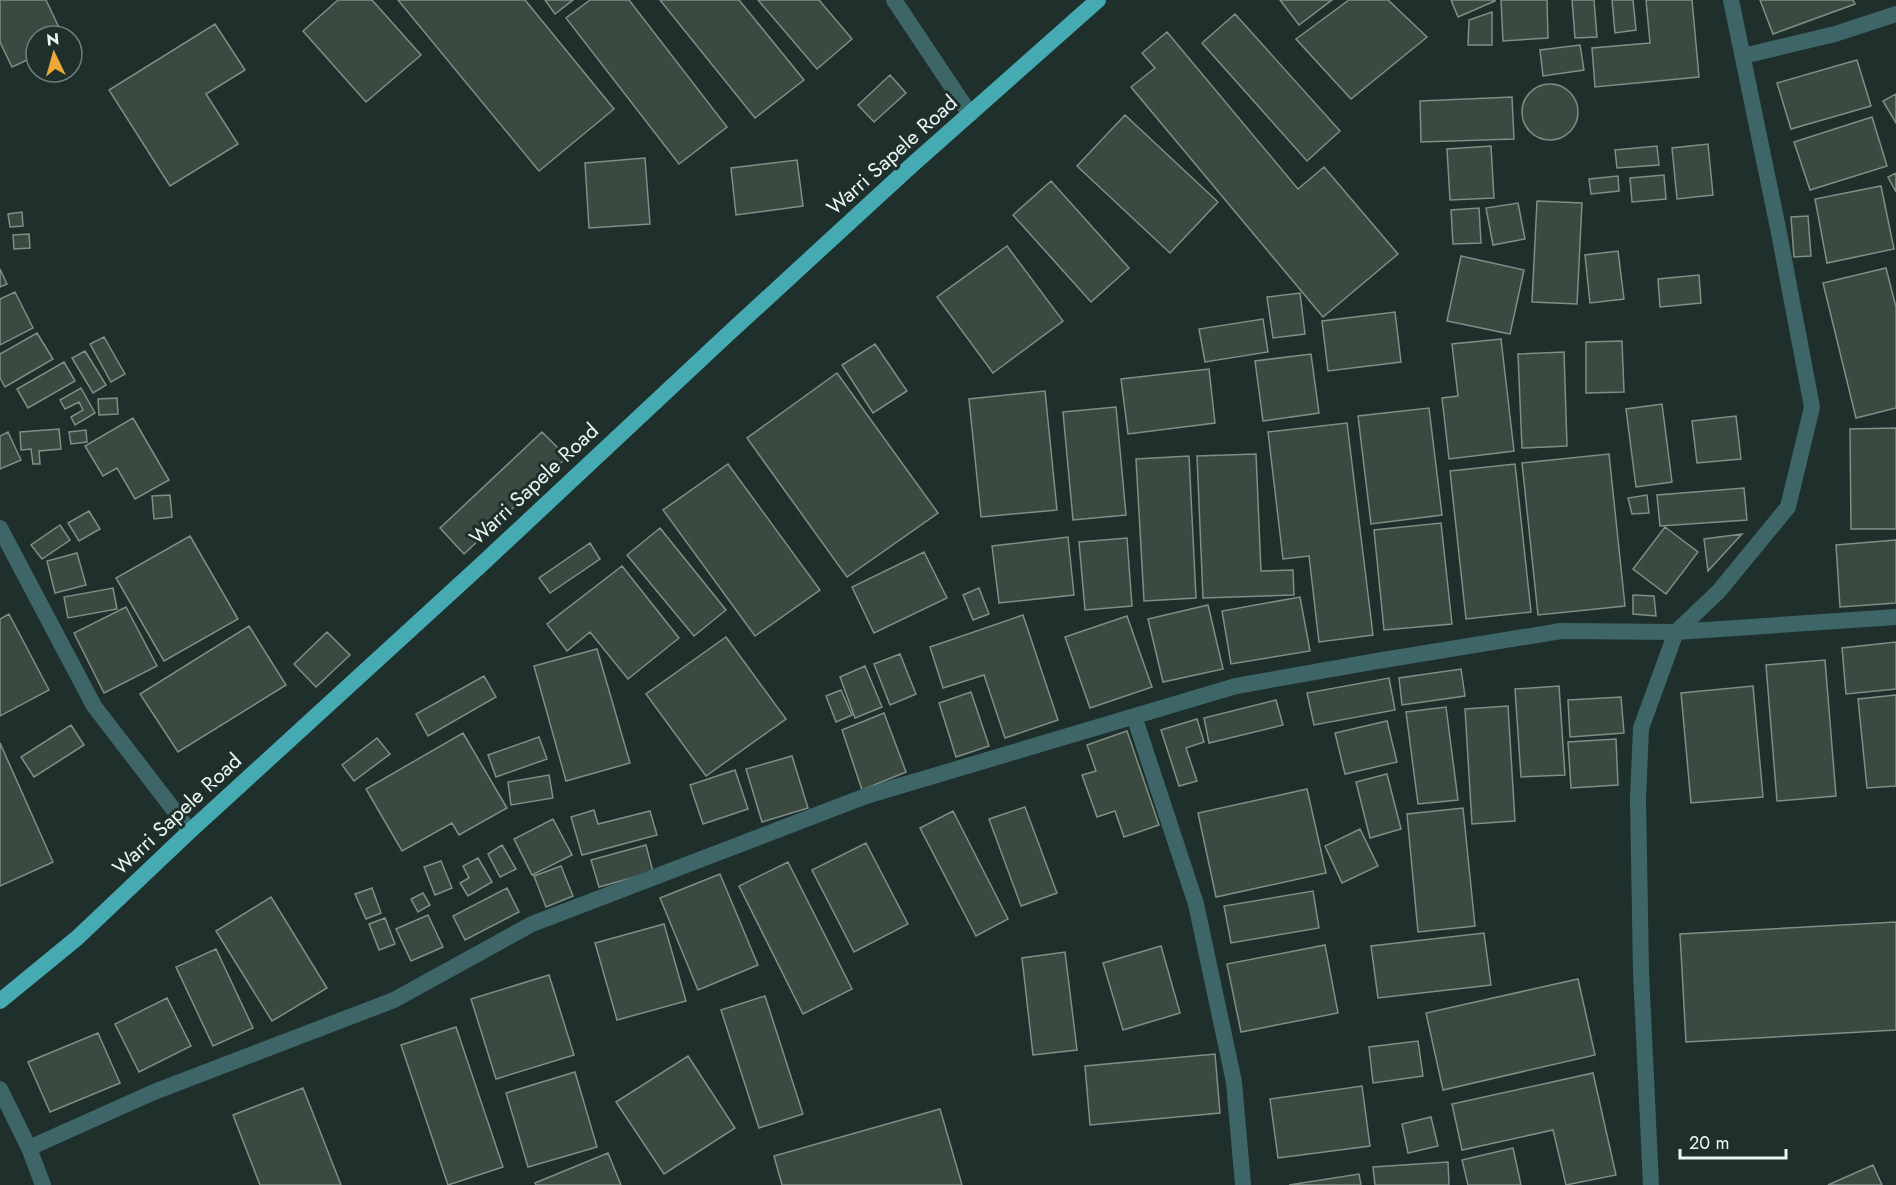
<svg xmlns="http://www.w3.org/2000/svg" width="1896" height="1185" viewBox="0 0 1896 1185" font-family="Jost,sans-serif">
  <rect width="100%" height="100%" fill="#1f302c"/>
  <!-- building -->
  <path fill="#3b4941" stroke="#7f8f85" stroke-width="1.5" d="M0,0H46L63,36H36V56L12,67L0,42Z
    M338,0H372L421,55L366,102L303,31Z
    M398,0H525L614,109L539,171Z
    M545,0H573L555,14Z
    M590,0H629L727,127L679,164L566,18Z
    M660,0H739L804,80L755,118Z
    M758,0H819L852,39L817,69Z
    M1280,0H1332L1299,25Z
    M1349,0H1388L1427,37L1351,99L1296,39Z
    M1451,0H1495V1L1458,17Z
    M1501,0H1547L1548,38L1503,41Z
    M1572,0H1594L1597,37L1575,38Z
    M1612,0H1633L1636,30L1615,33Z
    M1646,0H1692L1699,77L1595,87L1592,48L1650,43Z
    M1760,0H1853L1855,4L1773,34Z
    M1492,12V45H1468L1469,20Z
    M1235,14L1340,131L1307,161L1202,43Z
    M215,24L245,70L206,94L238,144L170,186L109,90Z
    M1167,32L1298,189L1324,167L1398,254L1323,317L1131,87L1155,68L1142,53Z
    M1580,45L1584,70L1543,76L1540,50Z
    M1857,60L1871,106L1791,129L1777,83Z
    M890,75L906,93L874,122L858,105Z
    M1522 112a28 28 0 1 1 56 0a28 28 0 1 1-56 0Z
    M1896,94V123L1883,101Z
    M1512,97L1514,139L1421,142L1420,101Z
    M1125,115L1218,202L1170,253L1077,166Z
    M1872,117L1887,166L1810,190L1794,142Z
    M1708,144L1713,195L1677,199L1672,148Z
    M1491,146L1494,198L1450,200L1447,149Z
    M1657,146L1659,165L1617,168L1615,150Z
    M645,158L650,224L589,228L585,163Z
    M797,160L803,206L736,215L731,168Z
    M1896,173V192L1888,177Z
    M1664,175L1666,199L1632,202L1630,178Z
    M1618,176L1619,191L1591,194L1589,179Z
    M1051,181L1129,268L1091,302L1013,215Z
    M1881,186L1894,249L1827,263L1815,199Z
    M1537,201L1582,203L1577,304L1532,302Z
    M1518,203L1525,239L1493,245L1486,208Z
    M1479,208L1481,243L1453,244L1451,210Z
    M22,212L23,226L10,227L8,214Z
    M1808,216L1811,256L1794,257L1791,217Z
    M29,234L30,248L14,249L13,235Z
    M1007,246L1063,321L993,373L937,297Z
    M1618,251L1624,299L1590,303L1585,255Z
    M1461,256L1524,270L1510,334L1447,321Z
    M1886,268L1896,307V408L1856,418L1823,283Z
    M0,269L7,284L0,287Z
    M1699,275L1701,303L1660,307L1658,279Z
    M15,292L33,328L0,345V299Z
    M1300,293L1305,334L1273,338L1267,297Z
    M1395,312L1401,362L1328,371L1322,321Z
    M1263,319L1268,352L1205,362L1199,329Z
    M37,333L53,359L5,387L0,378V354Z
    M104,337L125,374L111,382L90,344Z
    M1501,339L1514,451L1449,459L1442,398L1458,396L1452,344Z
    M1622,341L1624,392L1586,393V342Z
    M875,344L907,391L873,413L842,365Z
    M85,351L106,385L93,393L72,358Z
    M1564,352L1567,446L1522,448L1518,354Z
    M1311,354L1319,413L1263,421L1255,361Z
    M64,362L75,381L28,408L17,389Z
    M1209,369L1215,423L1128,434L1121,379Z
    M837,373L938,513L847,577L747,438Z
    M81,388L95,413L75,425L71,417L83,410L79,402L65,409L60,400Z
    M1045,391L1057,510L981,517L969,399Z
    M117,398L118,414L99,415L98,399Z
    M1662,404L1672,482L1636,487L1626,409Z
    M1116,407L1126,515L1073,520L1063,412Z
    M1429,408L1442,515L1371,524L1358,416Z
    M1736,416L1741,459L1697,463L1692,421Z
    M133,418L169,480L135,499L117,468L103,476L85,446Z
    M1347,423L1373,635L1319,642L1309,556L1283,559L1268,432Z
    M1896,428V529H1851L1850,429Z
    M59,429L61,449L39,451L40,464H33L31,449L21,450L20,432Z
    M86,430L87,442L71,444L69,432Z
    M8,432L21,460L0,469V436Z
    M542,432L567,457L464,554L440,528Z
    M1256,454L1261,571L1293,570L1294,595L1203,598L1197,456Z
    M1609,454L1625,606L1538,615L1522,463Z
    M1189,456L1196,598L1144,601L1136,459Z
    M728,464L820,590L755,636L663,510Z
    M1515,464L1531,612L1466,619L1450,471Z
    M1744,488L1747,520L1660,526L1657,495Z
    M170,495L172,517L154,519L152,496Z
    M1647,495L1649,513L1632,514L1628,498Z
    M89,511L100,529L79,541L68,523Z
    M1441,523L1452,624L1384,630L1374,530Z
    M60,525L70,540L42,559L31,545Z
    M1665,527L1698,552L1666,594L1633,569Z
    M660,528L726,610L694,636L627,555Z
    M1742,534L1708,571L1704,539Z
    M190,536L238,619L164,661L116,578Z
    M1068,537L1074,595L999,603L992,546Z
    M1127,538L1132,606L1085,610L1079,542Z
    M1896,540V603L1840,607L1836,545Z
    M590,543L600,559L550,593L539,578Z
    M924,552L947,598L874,633L852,587Z
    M77,553L86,585L55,593L47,561Z
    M622,566L679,638L628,679L590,632L567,651L547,624Z
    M113,588L117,609L68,618L64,597Z
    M979,588L989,614L973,620L963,595Z
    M1633,595L1654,596L1656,616L1633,614Z
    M1300,597L1310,651L1231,664L1222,611Z
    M1208,605L1223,669L1163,682L1148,619Z
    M126,607L157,666L104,693L74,633Z
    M9,614L49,690L0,716V619Z
    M1023,615L1058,720L1005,738L984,675L943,688L930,647Z
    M1127,616L1152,687L1090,708L1065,637Z
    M249,626L286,685L178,752L140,694Z
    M327,632L350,655L316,687L294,664Z
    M726,637L786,719L706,776L646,694Z
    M1896,642V689L1846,694L1842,648Z
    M597,649L630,763L566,781L534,666Z
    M900,654L916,694L890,705L874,664Z
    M1825,660L1836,796L1777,801L1766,665Z
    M865,666L882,707L855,718L840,677Z
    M1461,669L1465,696L1402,705L1399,678Z
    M484,676L496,697L428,736L416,714Z
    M1389,678L1395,710L1314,725L1307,693Z
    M1559,686L1565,775L1521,777L1515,689Z
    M1753,686L1763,797L1691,803L1681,693Z
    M841,690L852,715L836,722L826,696Z
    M971,692L989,746L956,757L939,703Z
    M1896,695V786L1867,788L1858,699Z
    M1621,697L1624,733L1570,737L1568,700Z
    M1276,700L1283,725L1209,743L1204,718Z
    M1508,706L1515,821L1472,824L1465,709Z
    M1446,707L1458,800L1418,804L1406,712Z
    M884,713L906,772L862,790L842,730Z
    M1197,719L1204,742L1186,748L1197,781L1179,786L1161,730Z
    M1387,721L1397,762L1345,774L1335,733Z
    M71,725L84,745L34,777L21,757Z
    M1127,731L1159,825L1124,837L1115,811L1097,817L1082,775L1096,771L1087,745Z
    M463,733L507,808L459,835L452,823L402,851L366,789Z
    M539,737L547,759L496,777L488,755Z
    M377,738L390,754L354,781L342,765Z
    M1616,739L1618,785L1571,788L1568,742Z
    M0,743L53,862L0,886Z
    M792,756L808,808L762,822L746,769Z
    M735,770L748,809L703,824L690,785Z
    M1387,774L1401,829L1370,838L1356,782Z
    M549,775L553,798L511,805L508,782Z
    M1307,789L1326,873L1216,897L1198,813Z
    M1025,807L1057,893L1021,906L989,819Z
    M1463,808L1475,926L1418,932L1407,814Z
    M594,810L598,824L650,811L657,835L582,855L571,817Z
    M953,811L1008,919L976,936L920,828Z
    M553,819L572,855L532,875L514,839Z
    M1360,829L1378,866L1342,883L1325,846Z
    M866,843L908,924L854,952L812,870Z
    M502,845L516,869L500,877L488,854Z
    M646,845L653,872L599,887L591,860Z
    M478,858L492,882L468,896L460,883L469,878L463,866Z
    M441,861L452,888L435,895L424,867Z
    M788,862L852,989L803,1014L739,886Z
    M561,866L573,896L546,907L534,876Z
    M720,874L758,965L698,990L660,898Z
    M372,888L381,913L366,919L355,894Z
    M507,888L519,912L465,940L453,916Z
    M1313,891L1319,928L1231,943L1224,906Z
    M423,893L430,905L418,912L411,899Z
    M271,897L327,988L272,1021L216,931Z
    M428,915L443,947L411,961L396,929Z
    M385,918L395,944L379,950L369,924Z
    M1896,922V1030L1686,1042L1680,934Z
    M664,924L686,1001L617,1020L595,943Z
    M1484,933L1491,985L1378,998L1371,946Z
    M1325,945L1338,1013L1241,1032L1227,964Z
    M1161,946L1180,1013L1123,1030L1103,963Z
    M216,949L253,1028L213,1046L176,967Z
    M1065,952L1077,1050L1033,1055L1022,958Z
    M549,975L574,1055L496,1079L471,999Z
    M1578,979L1595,1055L1443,1090L1426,1013Z
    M765,996L803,1114L759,1128L721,1010Z
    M167,998L191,1046L139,1072L115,1024Z
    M456,1027L503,1167L448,1185L401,1045Z
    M98,1033L120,1083L50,1112L28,1062Z
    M1418,1041L1423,1076L1373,1083L1369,1047Z
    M1215,1054L1220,1113L1090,1125L1085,1066Z
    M688,1056L735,1128L664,1174L616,1102Z
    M575,1072L597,1147L528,1167L506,1093Z
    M1593,1073L1616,1175L1566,1185L1553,1130L1462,1150L1452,1104Z
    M1362,1086L1370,1146L1278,1158L1270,1099Z
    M303,1088L341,1185H260L233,1115Z
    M940,1109L962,1185H782L774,1156Z
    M1431,1117L1438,1146L1408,1153L1402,1124Z
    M1513,1148L1521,1185H1468L1462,1160Z
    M608,1153L621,1185H536L535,1183Z
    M1448,1162L1449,1185H1375L1373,1167Z
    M1873,1165L1882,1185H1828Z
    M1359,1174L1361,1185H1289Z"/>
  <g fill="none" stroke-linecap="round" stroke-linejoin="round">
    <!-- minor -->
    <path stroke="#3e6669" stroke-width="16" d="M894,0L970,114
      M1743,56L1835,34L1896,14
      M0,528L94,706L190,831
      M1134,716L1196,904L1234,1082L1243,1185
      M0,1089L29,1148L43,1185
      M29,1148L154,1092L394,1000L532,924L866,796L1236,686L1377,661L1561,631L1676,632L1896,617
      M1651,1185L1641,972L1638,799L1641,728L1676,632L1719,591L1788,507L1812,407L1779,233L1731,0"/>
    <!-- trunk -->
    <path stroke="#45aab1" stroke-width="16" d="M0,1001L77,938L190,831L482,564L728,334L912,165L1098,0"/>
  </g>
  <g text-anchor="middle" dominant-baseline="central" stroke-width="6" stroke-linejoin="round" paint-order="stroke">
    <!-- street labels -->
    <g font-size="21" fill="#ecf6f4" stroke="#1f302c">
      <text transform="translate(892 155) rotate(-42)">Warri Sapele Road</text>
      <text transform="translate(534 484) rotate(-43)">Warri Sapele Road</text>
      <text transform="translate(177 814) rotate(-43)">Warri Sapele Road</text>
    </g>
  </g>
  <!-- north arrow -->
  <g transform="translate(54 54) rotate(355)"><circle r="28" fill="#1f302c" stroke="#717f7c" stroke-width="1.5"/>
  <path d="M0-4.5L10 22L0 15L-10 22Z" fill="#eca93a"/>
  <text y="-9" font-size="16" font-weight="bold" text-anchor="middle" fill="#ecf6f4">N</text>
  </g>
  <!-- scale -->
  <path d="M1680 1149v9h106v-9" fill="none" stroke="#ecf6f4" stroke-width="3"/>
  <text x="1689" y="1149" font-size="18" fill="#ecf6f4" stroke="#1f302c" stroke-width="4.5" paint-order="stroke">20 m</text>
</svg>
